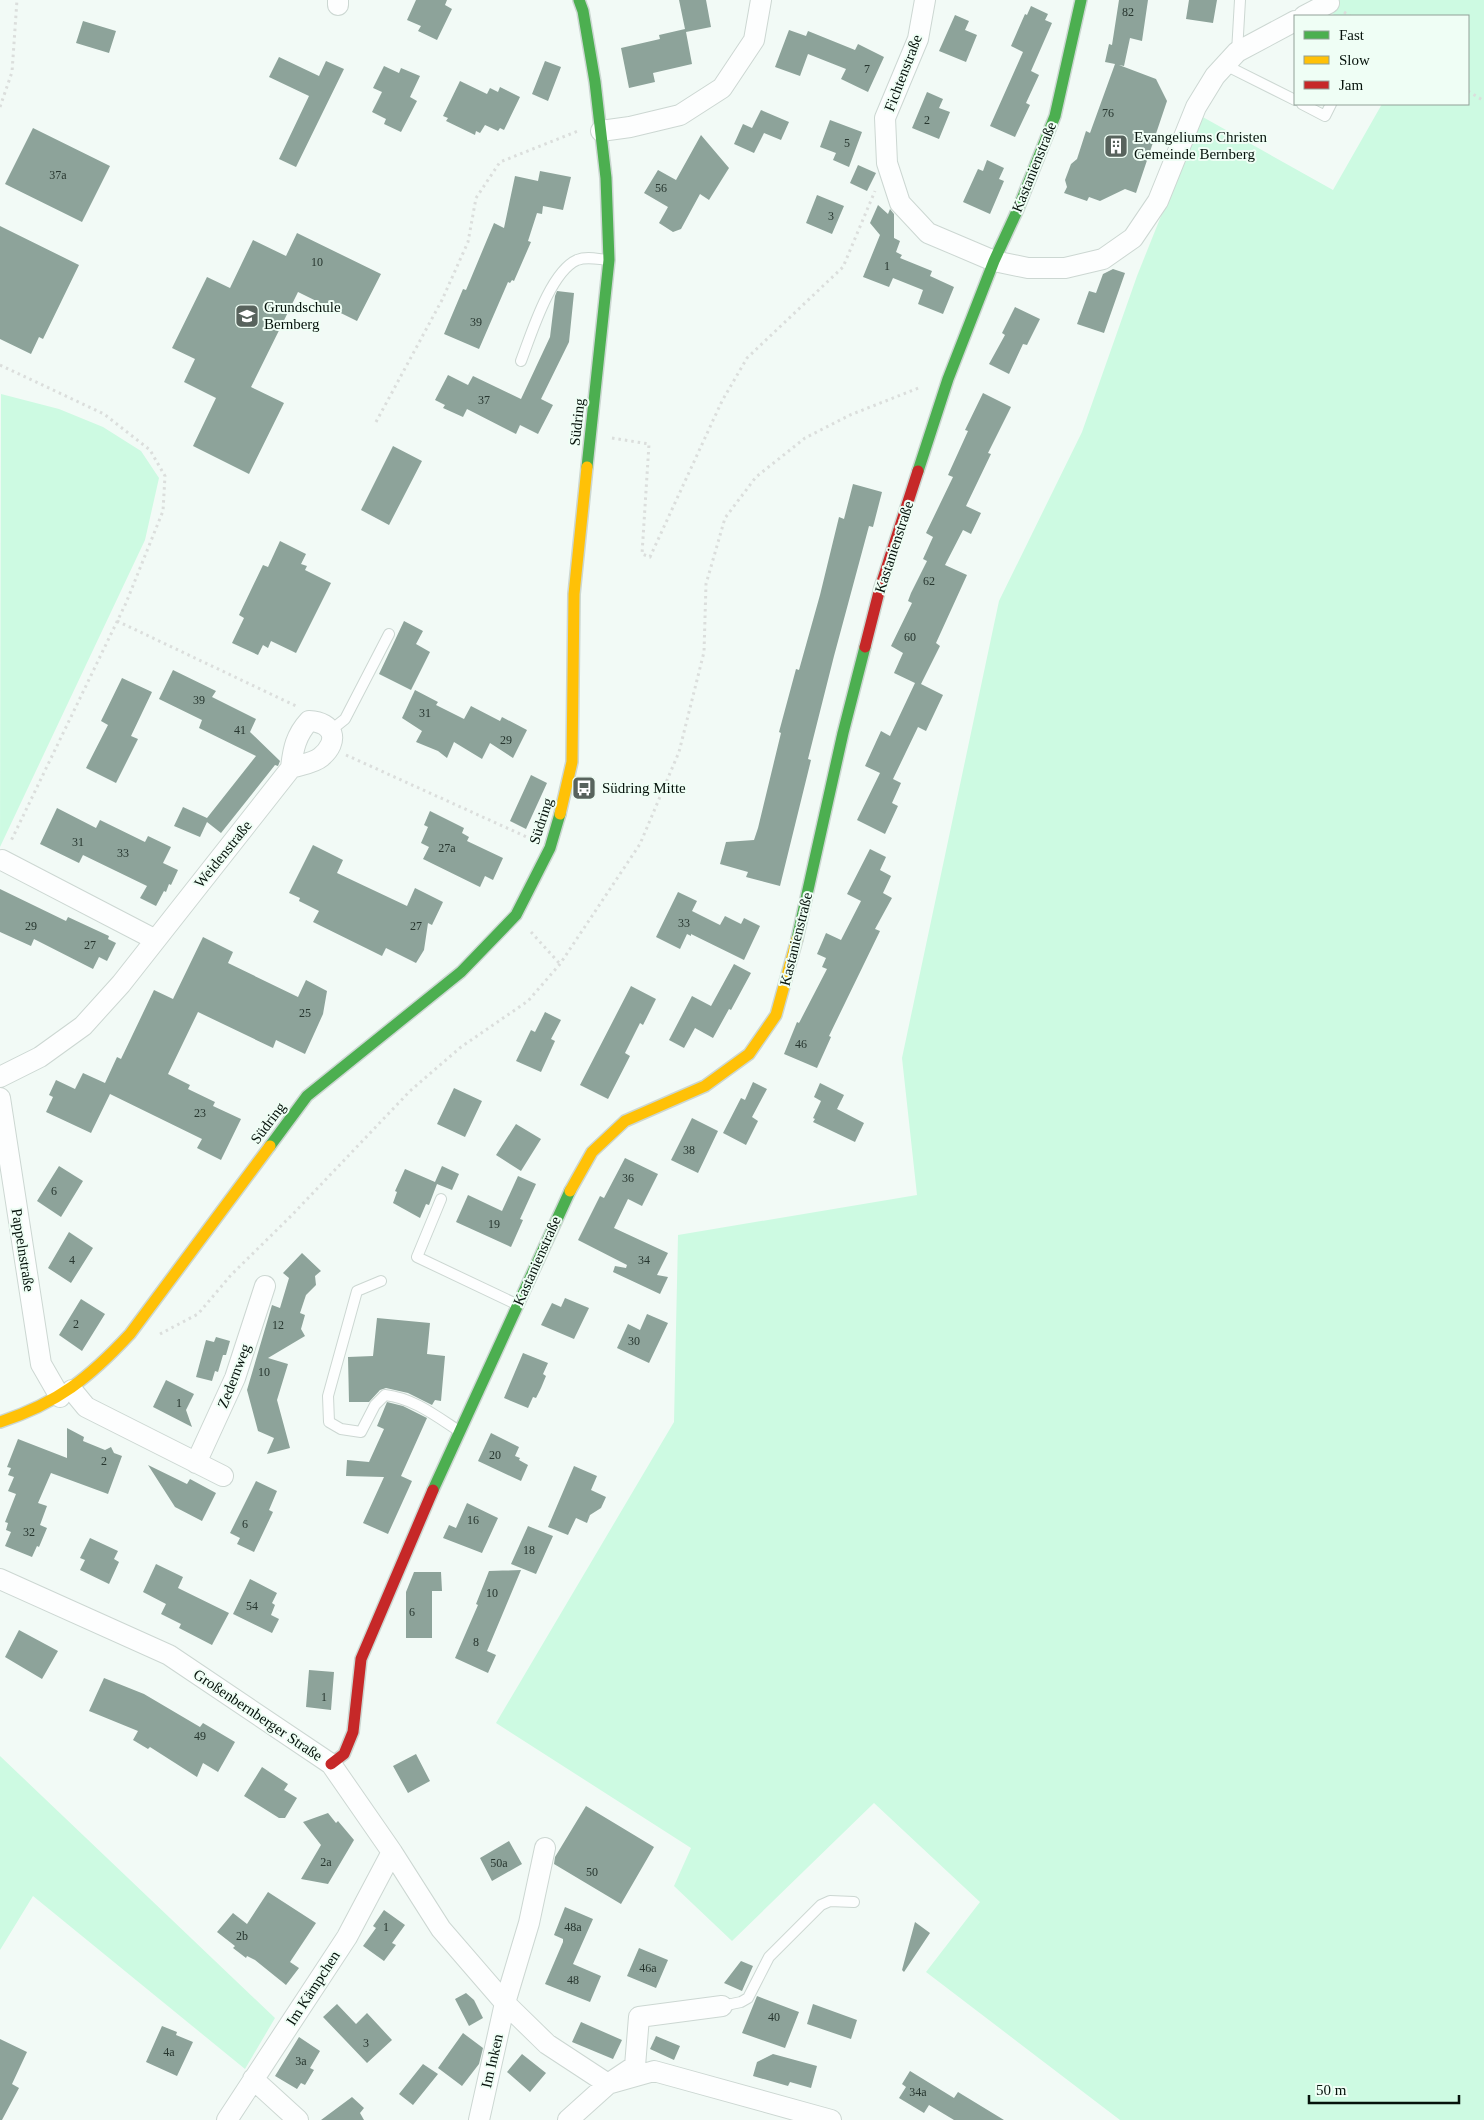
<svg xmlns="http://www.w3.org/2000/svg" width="1484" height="2120" viewBox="0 0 1484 2120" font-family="Georgia,serif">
  <rect width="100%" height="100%" fill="#f2faf6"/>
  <!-- green -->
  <path fill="#cdfae2" d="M1310,0H1484V2120H1120L926,1972L980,1902L874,1803L732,1941L674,1886L691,1848L496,1723L674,1422L678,1235L917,1195L902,1058L999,601L1082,432L1137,276L1201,116L1333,190L1382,104H1468V16H1336Z
    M1,394L59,409L103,427L141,451L159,478L145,540L0,847Z
    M0,1756L275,2018L245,2069L33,1896L0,1950Z"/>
  <!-- building -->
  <path fill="#8da39a" d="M416,0H447L445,5L452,9L437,40L418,31L421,26L407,20Z
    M679,0H706L711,27L686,32L692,64L653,73L655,82L629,88L621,48L660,39L659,35L685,29Z
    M1119,0H1148L1142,41L1130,38L1124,66L1119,65L1156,79L1167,101L1136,193L1125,189L1100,201L1089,197L1087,201L1064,193L1067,187L1065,180L1071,164L1077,159L1086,131L1090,133L1115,64L1105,62L1109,44L1112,45Z
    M1189,0H1217L1213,23L1186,19Z
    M1031,6L1048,14L1045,20L1052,23L1031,71L1039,75L1026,103L1030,105L1015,137L990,126L1023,52L1011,46L1025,14L1027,15Z
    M955,15L969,21L965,30L977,35L966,62L939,51Z
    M83,21L116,31L109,53L76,43Z
    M789,30L806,36L808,31L855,50L858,44L884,57L868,92L841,79L846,69L808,54L800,76L775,67Z
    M279,57L319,76L326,61L344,69L296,167L279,159L309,96L269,77Z
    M545,61L561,67L548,101L532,94Z
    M384,66L399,73L401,68L420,76L410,97L417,101L401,132L384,124L386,119L372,112L382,92L373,88Z
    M460,81L487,94L490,88L498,92L500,87L520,97L504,130L500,128L498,131L485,125L480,133L476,131L475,135L446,121L448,118L443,116Z
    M927,92L943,99L939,108L950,112L939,139L912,128Z
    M761,110L789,122L781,140L764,133L754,153L734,144L743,124L752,128Z
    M830,120L862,132L849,167L833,160L836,153L820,147Z
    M33,128L110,166L82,222L5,184Z
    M701,135L729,168L709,200L700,194L681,229L673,232L659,223L668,207L644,193L658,170L676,180Z
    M987,160L1004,168L999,179L1004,181L990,214L963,202L978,169L983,171Z
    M858,165L876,173L867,191L850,183Z
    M540,171L571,177L563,210L543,206L542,214L537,213L528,241L531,242L514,281L512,280L510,283L508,282L479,349L444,334L463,289L466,290L494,223L504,228L515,176L538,181Z
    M817,195L844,206L832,234L806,223Z
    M878,205L888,214L890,209L894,214V238L900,241L896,252L902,255L900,258L932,271L930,276L954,287L943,314L918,304L923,290L893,278L889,287L863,277L880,235L870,223Z
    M0,226L79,265L43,339L39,337L31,354L0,339Z
    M297,233L381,274L357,321L298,292L251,387L284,403L249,474L193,446L216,398L184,382L195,359L172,348L207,277L230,288L253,240L286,256Z
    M1113,269L1125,273L1104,333L1077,324L1089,291L1096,293L1103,274Z
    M557,291L574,293L569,342L541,399L553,405L538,434L520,425L516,434L467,409L463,417L443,408L445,405L435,400L448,375L468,385L473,376L521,399L550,337L555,296Z
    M1015,307L1040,319L1027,345L1023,344L1009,374L989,364L1005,335L1002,333Z
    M983,393L1011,407L988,453L991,454L966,506L981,513L971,534L963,530L945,565L967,575L936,643L940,646L921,684L943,695L926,731L918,727L893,779L901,783L892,803L898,806L885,834L857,820L880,773L865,766L881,731L890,736L915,683L894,673L903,653L891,646L912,603L908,601L911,593L927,561L923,559L933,537L926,533L953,477L948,475L968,431L965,430Z
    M393,446L422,461L389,525L361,510Z
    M853,484L882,492L873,527L869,526L834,656L808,759L811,760L780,886L746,877L748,872L720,864L726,842L754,840L758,828L781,733L779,732L796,669L799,670L820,595L839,517L844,519Z
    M280,541L306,554L301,564L307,566L305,570L331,583L296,653L271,641L268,648L263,645L258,655L232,643L244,618L239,615L263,565L268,567Z
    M404,621L423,631L416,644L430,652L411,690L379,674Z
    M173,670L216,691L212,697L256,719L250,732L280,761L278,766L275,765L221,833L207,822L200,837L174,826L183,807L207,818L256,756L199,728L202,720L159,699Z
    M122,678L152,692L131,736L138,739L116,783L86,768L108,725L101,721Z
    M415,690L438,702L436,705L464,719L471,706L500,721L502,717L527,730L513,758L490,743L482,759L454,742L447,758L438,751L416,742L422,731L402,718Z
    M531,775L547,783L526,829L510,821Z
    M57,808L96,828L100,820L145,842L148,836L171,847L163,863L178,870L171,885L169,884L166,892L164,891L156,906L140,898L147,886L83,855L79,863L40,844Z
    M430,811L464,828L462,833L469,837L467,841L503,858L493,880L485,876L480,887L423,859L429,847L421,843L428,827L424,825Z
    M313,845L343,860L337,873L407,906L415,888L443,902L432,925L428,923L424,950L416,963L386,948L382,956L313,922L319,911L299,901L300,898L289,893Z
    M870,849L886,857L880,870L891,876L883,893L892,898L875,929L880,931L829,1036L831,1037L817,1068L784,1054L797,1022L799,1023L827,969L822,967L826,958L817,954L826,933L841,940L861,901L847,894Z
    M0,889L66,921L68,917L109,936L108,939L116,943L107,961L99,957L93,969L34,939L31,946L0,932Z
    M678,892L697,901L692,911L720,925L725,916L741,924L744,918L760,926L744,960L691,934V936L687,934L680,949L656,937Z
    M203,937L233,952L228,963L298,997L306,980L327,991L323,1014L305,1054L276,1040L273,1048L198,1012L168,1074L190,1085L188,1089L215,1102L213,1106L241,1119L221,1160L197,1148L202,1139L110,1094L91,1133L46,1112L53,1097L49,1095L56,1080L75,1089L83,1073L105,1083L117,1057L121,1059L154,990L173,999Z
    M734,964L751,973L731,1010L729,1009L713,1038L695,1028L684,1048L669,1040L692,996L711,1006Z
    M631,986L656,999L643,1025L640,1023L625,1053L630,1056L608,1099L580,1085Z
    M545,1012L561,1020L551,1039L555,1041L541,1072L516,1061L531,1030L535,1032Z
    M753,1082L767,1089L752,1117L758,1121L746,1145L723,1133L741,1098L745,1100Z
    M820,1083L844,1095L837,1109L864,1123L855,1142L813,1122L815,1119L813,1118L821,1101L814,1097Z
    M454,1088L482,1101L465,1137L437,1124Z
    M692,1118L718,1131L698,1173L671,1160Z
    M516,1124L541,1139L521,1171L496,1155Z
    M625,1158L658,1174L642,1206L628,1199L614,1228L668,1253L657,1275L668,1277L660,1294L613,1272L615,1266L626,1268L627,1265L578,1240L600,1196L604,1198Z
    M59,1166L83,1181L61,1217L37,1201Z
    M442,1166L459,1174L452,1190L437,1184L429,1205L426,1204L420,1218L393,1203L397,1192L395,1191L405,1169L435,1182Z
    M518,1176L536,1184L520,1219L523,1220L511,1247L456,1222L468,1195L502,1211Z
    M69,1232L93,1248L71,1283L48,1268Z
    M302,1253L321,1271L315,1276L316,1285L306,1295L300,1313L305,1315L301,1329L305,1336L268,1358L288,1364L277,1400L290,1448L267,1454L274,1438L258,1431L247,1390L272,1305L280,1308L289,1278L283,1273Z
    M565,1298L589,1308L574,1339L541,1325L552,1303L561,1307Z
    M81,1299L105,1314L82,1351L59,1335Z
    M647,1314L668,1323L649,1363L617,1348L628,1324L640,1330Z
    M377,1318L430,1323L427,1354L445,1356L441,1401L435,1400L432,1405L408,1393L386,1388L380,1390L369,1402H349L348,1357L373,1356Z
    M216,1337L230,1341L226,1355H223L218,1372L215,1371L212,1381L196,1377L206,1340L214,1342Z
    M523,1353L548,1363L543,1374L546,1376L541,1388L536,1398L533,1397L528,1408L504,1398Z
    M166,1380L194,1394L186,1410L192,1427L153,1407Z
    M387,1402L403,1406L427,1418L401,1476L412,1481L388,1534L363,1523L384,1477L346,1476L347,1460L369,1462L384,1429L377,1426Z
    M67,1428L84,1437L83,1441L105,1450L111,1447L114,1453L122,1456L108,1494L51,1473L38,1503L47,1506L40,1525L47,1528L39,1547L37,1546L32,1557L5,1546L11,1532L6,1530L8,1523L5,1522L16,1494L8,1491L14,1477L8,1475L11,1468L7,1467L18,1439L67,1458Z
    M491,1433L519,1447L515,1456L520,1458L519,1460L528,1465L521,1481L478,1461Z
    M148,1465L187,1484L190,1479L216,1493L202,1521L175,1507Z
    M574,1466L597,1476L591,1490L606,1497L601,1508L590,1515L587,1523L576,1518L568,1535L548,1527Z
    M256,1481L277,1491L269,1510L273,1512L254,1552L237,1544L240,1538L230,1533Z
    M467,1503L498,1518L482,1553L443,1538L449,1525L456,1528Z
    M528,1526L553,1536L536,1574L511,1564Z
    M90,1538L118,1551L114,1559L119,1562L109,1584L80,1570L85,1560L80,1558Z
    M156,1564L183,1577L178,1588L229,1613L212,1645L179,1628L181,1624L161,1614L166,1604L143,1592Z
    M521,1570L487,1651L496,1655L488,1673L455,1658L478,1605L476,1604L489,1571Z
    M414,1572H441L442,1591H432V1638H406V1592Z
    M250,1579L277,1593L272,1603L275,1605L271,1615L279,1619L272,1633L233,1614Z
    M19,1630L58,1651L42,1679L5,1657Z
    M309,1670L334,1672L331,1710L306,1707Z
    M104,1678L144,1694L200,1727L203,1723L235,1742L218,1772L203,1763L197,1777L150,1747L148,1749L133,1740L138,1731L89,1711Z
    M416,1754L430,1781L408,1793L393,1766Z
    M262,1767L288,1784L284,1790L297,1798L285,1818H279L244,1796Z
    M586,1806L654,1847L621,1904L554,1864L555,1857Z
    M328,1813L336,1823L338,1821L354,1840L328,1884L301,1879L321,1845L303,1822Z
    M509,1841L522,1864L492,1881L480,1858Z
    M268,1892L316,1923L290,1962L299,1968L286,1985L255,1960L247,1956L246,1958L233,1948L235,1946L217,1932L233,1913L247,1924Z
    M565,1907L593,1919L573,1964L601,1976L590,2002L545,1984L563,1942V1939L554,1935Z
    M384,1910L405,1925L392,1943L396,1945L384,1961L363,1946L376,1928L373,1926Z
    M915,1922L930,1933L904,1972L902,1970Z
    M639,1948L668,1960L656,1988L627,1976Z
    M741,1961L753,1966L742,1991L724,1983Z
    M466,1993L474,2000L483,2018L469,2026L455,1999Z
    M757,1996L799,2012L785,2048L742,2033Z
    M337,2004L356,2024L367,2013L392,2040L367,2063L323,2017Z
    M813,2004L857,2020L851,2039L807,2024Z
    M581,2022L622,2040L613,2059L572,2042Z
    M162,2026L177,2032L176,2035L193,2042L177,2076L146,2062Z
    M463,2033L483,2048L479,2064L462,2086L438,2068Z
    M656,2036L680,2046L674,2060L650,2049Z
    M299,2037L320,2051L310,2068L314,2070L305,2085L301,2083L297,2089L275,2076Z
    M0,2039L27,2052L12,2084L19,2088L2,2120H0Z
    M522,2054L546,2073L530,2092L507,2072Z
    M773,2054L817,2066L811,2088L790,2082L788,2086L753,2076L757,2062Z
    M423,2064L438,2074L413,2105L399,2094Z
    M910,2071L954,2098L958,2092L1004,2120H954L929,2105L924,2113L899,2098L906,2087L902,2084Z
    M352,2097L364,2108L360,2113L364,2120H321Z"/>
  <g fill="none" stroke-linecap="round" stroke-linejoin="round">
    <!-- lane casing -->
    <g stroke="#ccd7d2" stroke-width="12">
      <path id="lane" d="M1237,52L1240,0
        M1225,65L1295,100
        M1302,104L1325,116L1331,104
        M521,361C531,335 550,272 577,260C587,256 597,259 608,260
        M330,731L345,719L389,634
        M441,1199L417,1257L516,1304
        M381,1281L357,1291L328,1396L329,1422L341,1429L361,1432L375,1405L385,1395C413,1398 436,1416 459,1431
        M722,2006L741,2002L748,1998L769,1957L821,1905L830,1901L854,1902"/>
    </g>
    <!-- street casing -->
    <g stroke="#ccd7d2" stroke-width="22">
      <path id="street" d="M338,0V5
        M925,0L918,39L885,118L887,163L900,203L928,233L994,261L1028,268H1065L1103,259L1133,238L1158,201L1196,107L1215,76L1237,52L1295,21
        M1304,16L1329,3
        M601,131L630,127L680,115L722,88L754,40L761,0
        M2,860L154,939
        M0,1077L40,1057L83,1026L121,984L291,768C293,749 296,735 309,721C334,722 340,741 321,757C314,763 300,765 291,768
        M0,1098L41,1364L60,1397
        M72,1390L86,1407L223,1476
        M196,1463L235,1378L265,1286
        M0,1579L169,1655L331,1764L392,1852L441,1929L505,2003L547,2044L608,2084L654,2071L831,2120
        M253,2079L298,2120
        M227,2120L347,1937L392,1852
        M479,2120L505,2003L529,1923L545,1848
        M568,2120L608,2084L635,2066L639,2017L722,2006"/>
    </g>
    <!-- fast casing -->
    <g stroke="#ccd7d2" stroke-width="14">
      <path id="fast" d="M579,0L583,11L595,82L606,178L609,260L587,467
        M918,471L948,379L994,261L1018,209L1055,116L1081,0
        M797,939L843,733L865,647
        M270,1146L307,1096L461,972L516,915L550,848L560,814
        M433,1490L570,1191"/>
    </g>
    <!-- slow casing -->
    <g stroke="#ccd7d2" stroke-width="14">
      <path id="slow" d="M560,814L572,762L574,594L587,467
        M570,1191L592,1152L625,1121L705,1086L749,1054L776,1015L797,939
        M0,1422C58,1403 89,1378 130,1334L270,1146"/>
    </g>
    <!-- jam casing -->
    <g stroke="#ccd7d2" stroke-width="14">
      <path id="jam" d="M865,647L880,588L918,471
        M331,1764L344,1754L353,1732L361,1659L433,1490"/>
    </g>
    <!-- path -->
    <path stroke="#dbdedc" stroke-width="3" stroke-dasharray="2.5 4" stroke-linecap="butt" d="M1344,12L1350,16
      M1468,91L1484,101
      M0,107L12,72L17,0
      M0,365L104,414L150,450L165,476L163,511L126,603L10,843
      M376,422L442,300L468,242L476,198L500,162L578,131
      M612,438L649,444L642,554L650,557L722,401L747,358L843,267L875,191
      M117,621L296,706
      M346,755L529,838
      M531,932L560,964
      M160,1334L198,1314L231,1275L292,1215L410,1091L461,1047L528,1001L560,964L640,844L679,752L704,652L706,584L725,518L756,477L805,438L850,415L921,387"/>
    <!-- lane -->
    <use href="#lane" stroke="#fdfefe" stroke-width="10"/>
    <!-- street -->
    <use href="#street" stroke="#fdfefe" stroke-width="20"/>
    <!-- fast -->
    <use href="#fast" stroke="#4caf50" stroke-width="11"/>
    <!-- slow -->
    <use href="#slow" stroke="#ffc107" stroke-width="11"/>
    <!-- jam -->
    <use href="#jam" stroke="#c62828" stroke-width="11"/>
  </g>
  <!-- icons -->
  <defs>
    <g id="building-square" transform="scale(1.25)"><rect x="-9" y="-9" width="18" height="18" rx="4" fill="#58635d" stroke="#effef5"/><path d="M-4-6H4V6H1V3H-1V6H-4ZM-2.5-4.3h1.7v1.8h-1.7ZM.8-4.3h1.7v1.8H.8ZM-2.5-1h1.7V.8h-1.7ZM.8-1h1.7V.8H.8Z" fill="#fff"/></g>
    <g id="school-square" transform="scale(1.25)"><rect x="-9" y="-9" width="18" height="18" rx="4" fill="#58635d" stroke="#effef5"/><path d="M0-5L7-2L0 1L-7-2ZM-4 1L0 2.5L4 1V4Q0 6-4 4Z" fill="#fff"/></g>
    <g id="bus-square" transform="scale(1.25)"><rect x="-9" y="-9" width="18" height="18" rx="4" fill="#58635d" stroke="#effef5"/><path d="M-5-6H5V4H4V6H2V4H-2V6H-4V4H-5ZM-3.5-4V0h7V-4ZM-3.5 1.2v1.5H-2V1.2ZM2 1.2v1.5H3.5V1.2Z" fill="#fff"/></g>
  </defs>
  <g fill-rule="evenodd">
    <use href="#building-square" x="1116" y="146"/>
    <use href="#school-square" x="247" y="316"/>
    <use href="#bus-square" x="584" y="788"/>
  </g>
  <g text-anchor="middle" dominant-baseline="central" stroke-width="4" stroke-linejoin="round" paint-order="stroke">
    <!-- number labels -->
    <g font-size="12" fill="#27362f">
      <text x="1128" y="12">82</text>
      <text x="867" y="69">7</text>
      <text x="1108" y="113">76</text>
      <text x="927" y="120">2</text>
      <text x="847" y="143">5</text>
      <text x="58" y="175">37a</text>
      <text x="661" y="188">56</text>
      <text x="831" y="216">3</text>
      <text x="317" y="262">10</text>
      <text x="887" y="266">1</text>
      <text x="476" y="322">39</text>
      <text x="484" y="400">37</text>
      <text x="929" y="581">62</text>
      <text x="910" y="637">60</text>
      <text x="199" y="700">39</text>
      <text x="425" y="713">31</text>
      <text x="240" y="730">41</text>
      <text x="506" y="740">29</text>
      <text x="78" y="842">31</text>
      <text x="447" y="848">27a</text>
      <text x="123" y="853">33</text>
      <text x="684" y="923">33</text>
      <text x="31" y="926">29</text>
      <text x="416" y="926">27</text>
      <text x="90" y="945">27</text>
      <text x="305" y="1013">25</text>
      <text x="801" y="1044">46</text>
      <text x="200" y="1113">23</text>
      <text x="689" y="1150">38</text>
      <text x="628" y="1178">36</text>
      <text x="54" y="1191">6</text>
      <text x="494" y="1224">19</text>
      <text x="72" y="1260">4</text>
      <text x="644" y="1260">34</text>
      <text x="76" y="1324">2</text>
      <text x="278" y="1325">12</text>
      <text x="634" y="1341">30</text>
      <text x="264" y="1372">10</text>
      <text x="179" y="1403">1</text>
      <text x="495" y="1455">20</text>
      <text x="104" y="1461">2</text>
      <text x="473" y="1520">16</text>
      <text x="245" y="1524">6</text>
      <text x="29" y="1532">32</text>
      <text x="529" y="1550">18</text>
      <text x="492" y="1593">10</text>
      <text x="252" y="1606">54</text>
      <text x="412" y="1612">6</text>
      <text x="476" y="1642">8</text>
      <text x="324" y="1697">1</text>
      <text x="200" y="1736">49</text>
      <text x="326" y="1862">2a</text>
      <text x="499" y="1863">50a</text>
      <text x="592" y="1872">50</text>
      <text x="386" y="1927">1</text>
      <text x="573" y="1927">48a</text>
      <text x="242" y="1936">2b</text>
      <text x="648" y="1968">46a</text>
      <text x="573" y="1980">48</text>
      <text x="774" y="2017">40</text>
      <text x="366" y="2043">3</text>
      <text x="169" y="2052">4a</text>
      <text x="301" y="2061">3a</text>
      <text x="918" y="2092">34a</text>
    </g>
    <!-- street labels -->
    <g font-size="15" fill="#05120b" stroke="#effef5">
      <text transform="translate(903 73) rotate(-69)">Fichtenstraße</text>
      <text transform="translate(1034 167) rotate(-68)">Kastanienstraße</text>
      <text transform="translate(577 422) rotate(-84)">Südring</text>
      <text transform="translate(894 547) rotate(-72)">Kastanienstraße</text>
      <text transform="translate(541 821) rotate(-72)">Südring</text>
      <text transform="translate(223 854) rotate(-51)">Weidenstraße</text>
      <text transform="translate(796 939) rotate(-76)">Kastanienstraße</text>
      <text transform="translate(268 1123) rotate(-53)">Südring</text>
      <text transform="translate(23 1250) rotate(81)">Pappelnstraße</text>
      <text transform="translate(537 1261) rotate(-66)">Kastanienstraße</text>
      <text transform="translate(234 1376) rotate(-69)">Zedernweg</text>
      <text transform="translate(258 1715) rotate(34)">Großenbernberger Straße</text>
      <text transform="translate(313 1988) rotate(-57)">Im Kämpchen</text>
      <text transform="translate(492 2061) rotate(-77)">Im Inken</text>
    </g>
    <!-- poi labels -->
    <g font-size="15" fill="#05120b" stroke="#effef5" text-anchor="start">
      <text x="1134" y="137">Evangeliums Christen<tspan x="1134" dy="17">Gemeinde Bernberg</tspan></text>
      <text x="264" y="307">Grundschule<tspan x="264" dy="17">Bernberg</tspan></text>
      <text x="602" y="788">Südring Mitte</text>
    </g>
  </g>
  <!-- legend -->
  <rect x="1294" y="15" width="175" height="90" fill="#effef5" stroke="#91a097"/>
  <rect x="1304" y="31" width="25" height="8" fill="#4caf50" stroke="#91a097"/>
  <text x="1339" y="40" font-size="15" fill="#05120b">Fast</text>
  <rect x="1304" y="56" width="25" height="8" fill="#ffc107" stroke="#91a097"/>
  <text x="1339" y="65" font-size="15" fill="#05120b">Slow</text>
  <rect x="1304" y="81" width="25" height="8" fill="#c62828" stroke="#91a097"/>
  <text x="1339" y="90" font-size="15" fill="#05120b">Jam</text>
  <!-- scale -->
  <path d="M1309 2095v8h150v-8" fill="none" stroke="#05120b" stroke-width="2.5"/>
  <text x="1316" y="2095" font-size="15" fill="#05120b" stroke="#effef5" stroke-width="4" paint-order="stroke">50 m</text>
</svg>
